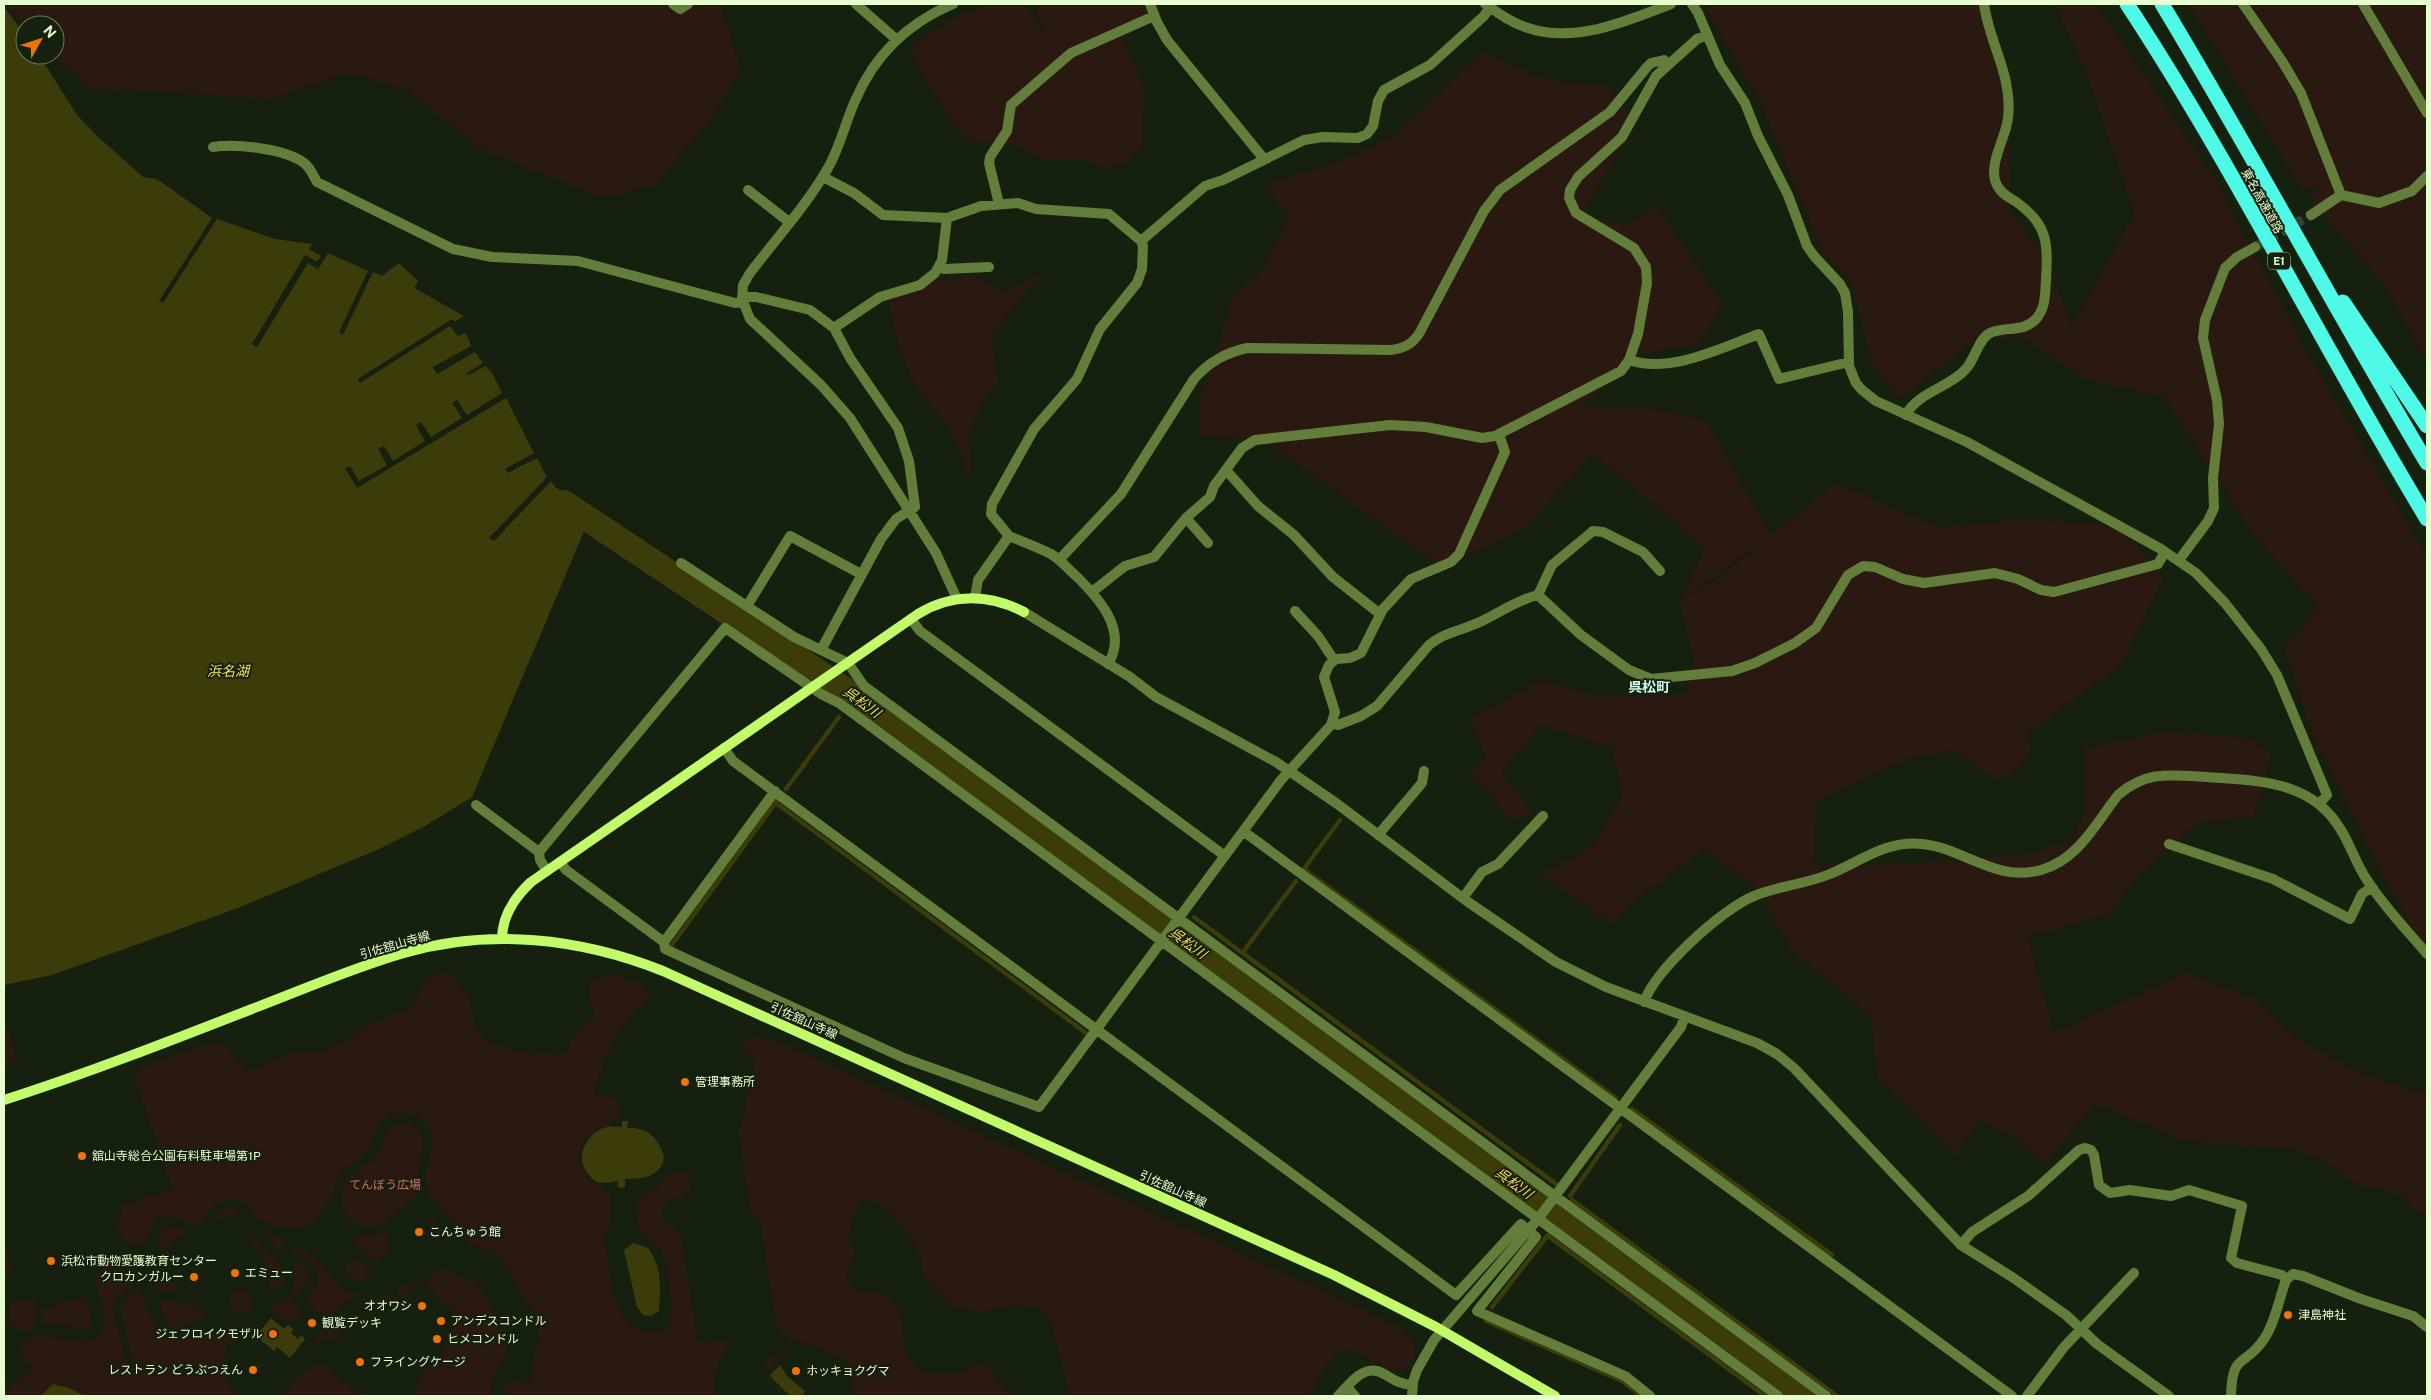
<svg xmlns="http://www.w3.org/2000/svg" width="2431" height="1400" viewBox="0 0 2431 1400" font-family="'Public Sans','Noto Sans JP',sans-serif">
  <rect width="100%" height="100%" fill="#16200e"/>
  <!-- green -->
  <path fill="#2a1911" fill-rule="evenodd" d="M6,4H720L741,70L711,119L655,185L602,198L484,151L406,90L368,78L343,74L272,99L89,88L54,55L55,25H25V28Z
    M986,4H1029L1027,6L1045,34L1034,4H1158L1123,41L1145,88L1142,127L1143,147L1127,163L1105,169L1086,160H1043L1011,144L969,142C943,113 926,83 910,48C933,27 958,15 986,4Z
    M1703,4H1985L2009,126L2010,210L2044,255L2072,326L2134,213L2088,78L2055,4H2096L2213,175L2307,351L2427,555V950L2390,891L2313,738L2285,649L2318,606L2254,536L2164,397L2085,379L2023,337L1977,339L1900,400L1874,369L1851,281L1821,249L1762,107Z
    M2188,4H2234L2251,24L2243,4H2427V362L2386,288L2308,196L2322,187L2301,188Z
    M1482,52L1548,81L1607,85L1637,122L1582,214L1625,225L1657,206L1722,303L1700,344L1637,355L1583,407L1655,409L1706,420L1771,535L1835,483L1941,528L2025,519L2104,525L2129,537L2163,578L2122,664L2027,734L2031,751L2011,777L1995,780L1953,750L1906,759L1817,802L1813,865L1910,864L2032,854L2075,837L2083,815L2084,748L2168,732L2248,738L2272,753L2254,816L2197,824L2139,875L2108,915L2028,936L2053,1033L2186,973L2253,998L2302,1042L2359,1072L2417,1092L2427,1088V1213H2416L2401,1195L2357,1184L2323,1161L2292,1150L2181,1140L2095,1104L2044,1165L2017,1139L1980,1119L1956,1156L1877,1076L1871,1016L1792,951L1754,885L1703,850L1634,901L1612,924L1539,873L1571,859L1594,844L1622,796L1613,748L1541,725L1501,772L1534,813L1511,820L1470,773L1486,758L1470,719L1543,680L1595,696L1688,694L1693,659L1680,602L1705,548L1593,454L1527,527L1497,543L1438,565L1264,440L1200,436V396L1215,359L1232,296L1261,272L1288,219L1265,184L1336,163L1395,135ZM1762,542L1723,575L1689,596V595Z
    M969,274L1003,292L1041,274L991,335L998,382L986,397L968,434L972,482C963,463 956,440 945,422C938,412 927,404 920,393C904,365 891,330 889,299L895,291Z
    M437,974L452,975C460,984 467,992 471,1004C473,1011 473,1020 476,1027C490,1053 539,1055 565,1055L572,1036L595,1017L588,987C602,965 630,977 646,988L648,996L645,1003L637,1007L626,1027L619,1030C608,1051 600,1072 593,1095H609L619,1101C631,1130 580,1122 578,1160L592,1182L605,1189L610,1195L611,1222L604,1235L613,1293L625,1320L639,1330L656,1332L669,1325L673,1314L666,1263L660,1249L646,1238L637,1225L636,1207L642,1196L657,1188L664,1178L674,1171L685,1173L690,1180L691,1190C681,1199 669,1199 661,1211L662,1217L681,1235L698,1343L723,1339L731,1341L718,1363L714,1381L715,1396H505C503,1387 504,1382 513,1378L521,1383L529,1382L532,1376L533,1355L539,1343L537,1319L502,1262L492,1252L469,1244L428,1193L425,1178L432,1144L431,1132L424,1122L414,1114L401,1113L390,1116L379,1125L368,1151L339,1175L331,1198L314,1222L301,1228L284,1229L254,1217L247,1205L232,1198L216,1203L197,1225C182,1226 161,1203 152,1226C147,1239 153,1240 138,1247C123,1242 117,1234 113,1220L122,1216L119,1206L172,1189L135,1079L140,1068L212,1042C237,1046 234,1064 251,1071L301,1049L315,1054L353,1037L364,1027L412,1006L425,982Z
    M4,1019L18,1061L4,1064Z
    M752,1037L770,1040L788,1046L1377,1316C1403,1330 1433,1341 1403,1372H1393L1352,1351L1340,1352L1328,1363L1309,1396H1069L1051,1320C1023,1287 992,1322 958,1308C946,1303 929,1285 923,1273C921,1268 922,1263 921,1258C917,1247 898,1219 888,1211C882,1206 872,1202 864,1199L857,1206L848,1239L855,1250L845,1278C853,1295 875,1288 888,1298C911,1315 897,1341 911,1361C921,1375 950,1376 965,1370C974,1366 976,1364 986,1365L1002,1385L1016,1396H857L851,1388L850,1367L842,1359L818,1348L806,1343L789,1340L776,1325L760,1223L750,1209L738,1131L746,1112L745,1097L753,1079L754,1062L742,1045L744,1038Z
    M402,1122L411,1123C437,1143 410,1168 419,1194C407,1204 394,1218 379,1225C355,1238 330,1202 346,1181C353,1171 368,1166 376,1156C386,1142 381,1127 402,1122Z
    M226,1207L236,1208L243,1215L228,1216L211,1223L221,1210Z
    M433,1217L439,1227L446,1232L444,1239H439L428,1226V1220Z
    M168,1224L188,1233L172,1242L160,1253L161,1227Z
    M259,1229L284,1239L285,1243L283,1251L278,1250Z
    M387,1230L390,1234L387,1241L389,1250L380,1261L375,1262C368,1257 357,1248 354,1238L359,1234L372,1237Z
    M249,1232C252,1234 258,1241 262,1246C272,1255 298,1279 276,1290L271,1287L262,1256L251,1244Z
    M4,1247L13,1270L9,1275L4,1272Z
    M295,1247C323,1253 332,1295 362,1294L342,1304L326,1321L304,1300C307,1296 312,1292 315,1288C325,1272 307,1256 293,1253Z
    M355,1260L365,1265L370,1272L362,1282L353,1280L345,1271L347,1264Z
    M295,1263H300L304,1266L310,1278L292,1299L302,1313L296,1319H278L272,1313V1307L287,1297L294,1287L293,1266Z
    M106,1268L121,1272L135,1283L112,1303L126,1362L134,1369L119,1305L138,1289C155,1313 155,1357 194,1334L207,1337L224,1328H230L233,1336C218,1355 218,1382 241,1396H4V1392L34,1365C26,1364 22,1357 19,1349C31,1315 82,1358 100,1334C113,1318 95,1296 95,1278L97,1273Z
    M444,1268L449,1269L460,1278L473,1279L478,1283C486,1296 507,1334 506,1349C504,1366 487,1377 492,1396H414C418,1390 416,1383 420,1377C430,1361 449,1355 447,1334L457,1322C454,1305 432,1298 425,1280L429,1275Z
    M158,1274L166,1276L176,1285L174,1292L157,1290L153,1278Z
    M420,1278V1279L401,1302L397,1289Z
    M229 1301a12 12 0 1 1 24 0a12 12 0 1 1-24 0Z
    M389,1293L393,1304L356,1309V1308Z
    M85,1296C87,1307 97,1320 86,1329L43,1322L39,1311Z
    M18,1299L34,1300L38,1303L35,1316L37,1321C26,1342 6,1326 9,1305Z
    M158,1300L199,1306L205,1311V1315L181,1330L172,1329L166,1321Z
    M363,1318L367,1320L365,1324L348,1326L334,1342L326,1337L317,1345L312,1340L321,1333H331L340,1321Z
    M790,1344L793,1349L781,1356L772,1369L765,1367L764,1361L780,1354Z
    M321,1364L362,1396H280C295,1385 300,1368 321,1364Z"/>
  <!-- water -->
  <path fill="#3c3c0b" d="M4,7L25,35V55H39L77,115L97,136L143,177L157,179L212,218L159,301L163,303L217,219L275,239L312,244L309,249L321,256L317,262L305,255L252,344L257,347L308,263L318,269L328,253L368,271L339,332L343,335L373,272L382,276L399,263L418,281L414,288L464,316L455,322L452,319L358,379L360,383L450,326L458,336L466,333L471,346L433,367L437,374L475,352L483,363L467,373L469,375L485,366L491,371L502,393L467,415L457,400L452,403L462,418L431,437L421,422L416,425L425,441L393,461L384,446L378,449L387,465L359,481L350,466L345,468L357,488L506,398L534,453L505,469L508,473L537,458L547,477L489,538L494,541L551,481L555,487L593,510L472,797L425,826L379,849L238,908L52,975L4,985Z
    M622,1121H628L627,1128C648,1127 657,1137 664,1156C662,1177 642,1179 625,1179V1187L618,1188V1181C612,1182 604,1184 598,1182C593,1181 590,1176 587,1172C574,1156 588,1132 607,1127C612,1126 617,1127 622,1127Z
    M633,1243L648,1248C663,1268 660,1289 659,1311L651,1316L643,1315L637,1307L624,1250Z
    M271,1318L284,1329L288,1325L293,1329L291,1333L298,1339L301,1335L305,1339L290,1358L277,1347L274,1351L256,1336Z
    M780,1365L788,1377L805,1391L802,1396H790L771,1377L770,1375Z
    M53,1384L72,1389L85,1396H41Z"/>
  <g fill="none" stroke-linecap="round" stroke-linejoin="round">
    <!-- stream -->
    <path stroke="#3c3c0b" stroke-width="4.5" d="M848,705L854,697
      M786,789L839,717
      M776,803L1086,1033
      M1304,869L1616,1098
      M1303,870L1340,820
      M1194,917L1241,952
      M671,946L776,802
      M1243,952L1296,881
      M1244,954L1556,1184
      M1228,973L1234,966
      M1632,1109L1832,1255
      M1570,1196L1620,1125
      M1572,1200L1837,1396
      M1556,1215L1562,1207
      M1555,1226L1561,1218
      M1548,1236L1765,1396
      M1492,1307L1548,1235
      M1487,1319L1486,1321L1622,1381L1641,1396"/>
    <!-- river -->
    <path stroke="#3c3c0b" stroke-width="26" d="M561,506L564,503L851,694L1802,1396"/>
    <!-- street-tunnel -->
    <path stroke="#35412b" stroke-width="10" stroke-dasharray="10 5" stroke-linecap="butt" d="M2255,247L2311,215"/>
    <!-- street -->
    <path stroke="#637e3a" stroke-width="10" d="M673,4L680,9L688,4
      M856,4L897,40
      M953,4C908,23 874,56 855,101C845,123 840,147 828,168C806,206 776,239 750,273L743,285L742,299L750,319L821,385L850,418L936,553L957,599
      M1150,4L1157,22L1167,40L1264,159
      M1485,4C1498,13 1510,22 1525,27C1574,45 1626,21 1671,4
      M1692,4L1698,13L1720,65L1745,103L1758,136L1788,195L1807,246L1814,256L1840,284L1845,293L1848,312L1849,366L1856,383L1862,390L1876,401L1967,442L2161,549L2196,573L2225,603L2261,649L2277,675L2327,795L2319,804
      M2243,4L2282,61L2301,93L2341,195
      M2363,4L2427,113
      M213,147C235,143 286,149 304,163C310,167 313,175 317,182L453,249L492,257L578,261L735,303L743,302
      M823,177L854,193L883,215L947,218
      M748,190L789,222
      M999,204L989,163L990,157L1007,131L1011,105L1071,53L1154,16
      M2311,215L2341,195L2379,203L2412,191L2427,176
      M1141,241L1205,186L1223,180L1304,140L1323,137L1358,138L1367,134L1373,126L1378,101L1384,90L1430,65L1484,16L1490,7
      M940,266L944,269L989,267
      M742,297H756L810,310L834,328L850,358L898,428L909,461L915,507L896,519L881,539L821,650
      M834,328L880,297L920,285L935,273L942,260L947,218L981,206L1018,203L1036,209L1109,214L1141,241L1143,246L1142,269L1137,283L1100,329L1077,379L1034,429L992,504L991,514L1009,536L978,580L975,598
      M1629,360C1670,374 1721,348 1759,334L1779,379L1849,362
      M1906,415C1917,393 1948,388 1965,370C1975,360 1978,339 1990,333C2006,326 2023,333 2036,319C2046,308 2045,293 2046,280C2048,242 2048,224 2015,201C2006,196 1998,191 1995,180C1990,161 2006,137 2008,118C2013,76 1989,43 1984,4
      M1226,470L1258,506L1294,535L1333,577L1380,614
      M1186,518L1208,543
      M1009,536C1023,542 1038,547 1051,554C1060,559 1067,568 1074,574C1098,597 1129,630 1108,664
      M1059,560L1121,494L1194,379C1209,362 1225,353 1247,348L1390,350C1404,349 1413,344 1420,332L1484,211L1500,190L1610,112L1647,67L1651,63L1664,60L1668,64
      M2179,560L2208,521L2214,508L2213,478L2219,424L2217,400L2203,338L2205,320L2225,268L2237,257L2255,247
      M681,563L794,637L848,663L864,686L1826,1396
      M1092,592L1125,566L1154,557L1186,518L1210,497L1214,486L1242,448L1255,440L1390,425L1426,427L1482,438L1495,436L1621,371L1629,360L1638,334L1647,283L1646,267L1634,248L1576,213L1569,198L1570,190L1578,177L1622,137L1656,76L1697,39L1707,35
      M1538,595L1581,635L1629,670L1651,679L1732,671L1755,663L1795,643L1816,628L1848,575L1863,566L1875,567L1903,579L1924,583L1995,573L2018,579L2041,590L2054,592L2158,564L2165,552
      M1538,595L1552,565L1593,531L1603,532L1643,552L1660,571
      M747,606L790,536L861,574
      M1295,611L1318,636L1334,660
      M1024,612L1130,677L1156,697L1276,762L1336,803L1468,902L1556,962L1606,987L1757,1043L1777,1054L1794,1068L1961,1245L2012,1277L2066,1315L2097,1344L2169,1396
      M911,619L920,631L1225,856
      M1332,723L1338,725L1361,716L1377,706L1429,645C1444,632 1464,630 1482,621C1501,612 1517,600 1538,595
      M724,748L733,761L1456,1295L1521,1224L1536,1237L1477,1311L1625,1376L1650,1396
      M775,791L664,942L665,949L904,1058L1039,1107L1281,780L1331,725L1335,712L1324,677L1329,665L1336,659L1350,658L1361,653L1383,609L1411,579L1451,562L1459,554L1505,452L1499,435
      M476,805L539,852
      M1243,831L2012,1396
      M1378,835L1422,783L1424,771
      M2169,844L2273,879L2350,919L2362,894L2372,887
      M560,862L566,870L664,942
      M547,871L540,860L539,852L725,628L821,694L839,703L1778,1396
      M1463,898L1482,872L1498,864L1543,816
      M1644,1002C1656,969 1722,909 1754,896C1778,886 1806,884 1830,874C1861,861 1887,840 1922,844C1964,848 1997,883 2041,870C2078,860 2096,823 2118,795C2147,770 2171,775 2207,777C2258,781 2312,780 2341,830C2351,846 2356,864 2367,880C2384,907 2407,930 2427,954
      M1961,1245L1972,1232L2028,1196L2079,1150L2085,1148L2091,1150L2094,1155L2099,1185L2110,1193L2130,1190L2171,1196L2189,1190L2242,1206L2231,1258L2237,1263L2282,1275L2286,1280
      M1347,1387L1355,1396
      M1338,1396C1350,1384 1364,1362 1384,1374C1395,1380 1399,1384 1413,1385
      M1412,1396L1413,1382L1417,1370L1434,1340L1538,1219L1681,1027L1685,1016
      M2027,1396L2064,1347L2134,1273
      M2231,1396C2232,1351 2245,1368 2264,1339C2275,1323 2279,1299 2286,1280L2293,1274L2303,1276L2361,1299L2413,1316L2427,1327"/>
    <!-- secondary -->
    <path stroke="#c2fa69" stroke-width="10" d="M502,939C502,917 515,897 531,882L918,614C952,593 989,594 1024,612
      M4,1100C88,1073 170,1041 252,1009C302,990 352,968 404,953C490,928 580,938 663,971L1334,1275L1436,1327L1555,1396"/>
    <!-- highway -->
    <path stroke="#4ef9e5" stroke-width="15" d="M2127,4C2236,170 2324,349 2427,519
      M2162,4C2253,155 2336,311 2427,463
      M2343,302L2427,426"/>
  </g>
  <!-- markers -->
  <g fill="#f07308" stroke="#16200e" stroke-width="2">
    <circle cx="685" cy="1082" r="5"/>
    <circle cx="82" cy="1156" r="5"/>
    <circle cx="419" cy="1232" r="5"/>
    <circle cx="51" cy="1261" r="5"/>
    <circle cx="235" cy="1273" r="5"/>
    <circle cx="194" cy="1277" r="5"/>
    <circle cx="422" cy="1306" r="5"/>
    <circle cx="2288" cy="1315" r="5"/>
    <circle cx="441" cy="1321" r="5"/>
    <circle cx="312" cy="1323" r="5"/>
    <circle cx="273" cy="1334" r="5"/>
    <circle cx="437" cy="1339" r="5"/>
    <circle cx="360" cy="1362" r="5"/>
    <circle cx="253" cy="1370" r="5"/>
    <circle cx="796" cy="1371" r="5"/>
  </g>
  <g text-anchor="middle" dominant-baseline="central" stroke-width="4" stroke-linejoin="round" paint-order="stroke">
    <!-- shield labels -->
    <rect fill="#16200e" stroke="#a8bb94" stroke-width="1" x="2268" y="252.5" width="22" height="17" rx="4"/>
    <g font-size="11" font-weight="bold" fill="#e7fdce">
      <text x="2279" y="261">E1</text>
    </g>
    <!-- street labels -->
    <g font-size="12" fill="#e7fdce" stroke="#16200e">
      <text transform="translate(2262 201) rotate(61)">東名高速道路</text>
      <text transform="translate(395 945) rotate(-16)">引佐舘山寺線</text>
      <text transform="translate(804 1021) rotate(24)">引佐舘山寺線</text>
      <text transform="translate(1173 1189) rotate(24)">引佐舘山寺線</text>
    </g>
    <!-- poi labels -->
    <g font-size="12" fill="#e7fdce" stroke="#16200e" text-anchor="start">
      <text x="695" y="1082">管理事務所</text>
      <text x="92" y="1156">舘山寺総合公園有料駐車場第1P</text>
      <text x="429" y="1232">こんちゅう館</text>
      <text x="61" y="1261">浜松市動物愛護教育センター</text>
      <text x="245" y="1273">エミュー</text>
      <text x="184" y="1277" text-anchor="end">クロカンガルー</text>
      <text x="412" y="1306" text-anchor="end">オオワシ</text>
      <text x="2298" y="1315">津島神社</text>
      <text x="451" y="1321">アンデスコンドル</text>
      <text x="322" y="1323">観覧デッキ</text>
      <text x="263" y="1334" text-anchor="end">ジェフロイクモザル</text>
      <text x="447" y="1339">ヒメコンドル</text>
      <text x="370" y="1362">フライングケージ</text>
      <text x="243" y="1370" text-anchor="end">レストラン どうぶつえん</text>
      <text x="806" y="1371">ホッキョクグマ</text>
    </g>
    <!-- park labels -->
    <g font-size="12" fill="#db6b5d" stroke="#16200e">
      <text x="385" y="1185">てんぼう広場</text>
    </g>
    <!-- water labels -->
    <g font-size="14" font-style="italic" fill="#fadf60" stroke="#16200e">
      <text x="228" y="671">浜名湖</text>
      <text transform="translate(862 702) rotate(36)">呉松川</text>
      <text transform="translate(1188 943) rotate(36)">呉松川</text>
      <text transform="translate(1514 1183) rotate(36)">呉松川</text>
    </g>
    <!-- neighbourhood labels -->
    <g font-size="14" font-weight="bold" fill="#d0fef1" stroke="#16200e">
      <text x="1649" y="687">呉松町</text>
    </g>
  </g>
  <!-- border -->
  <rect width="2431" height="1400" fill="none" stroke="#e7fdce" stroke-width="10"/>
  <!-- north arrow -->
  <g transform="translate(40 40) rotate(50)"><circle r="24" fill="#16200e" stroke="#6a785b"/>
  <path d="M0-4L9 19L0 12L-9 19Z" fill="#f07308"/>
  <text y="-8" font-size="14" font-weight="bold" text-anchor="middle" fill="#e7fdce">N</text>
  </g>
</svg>
